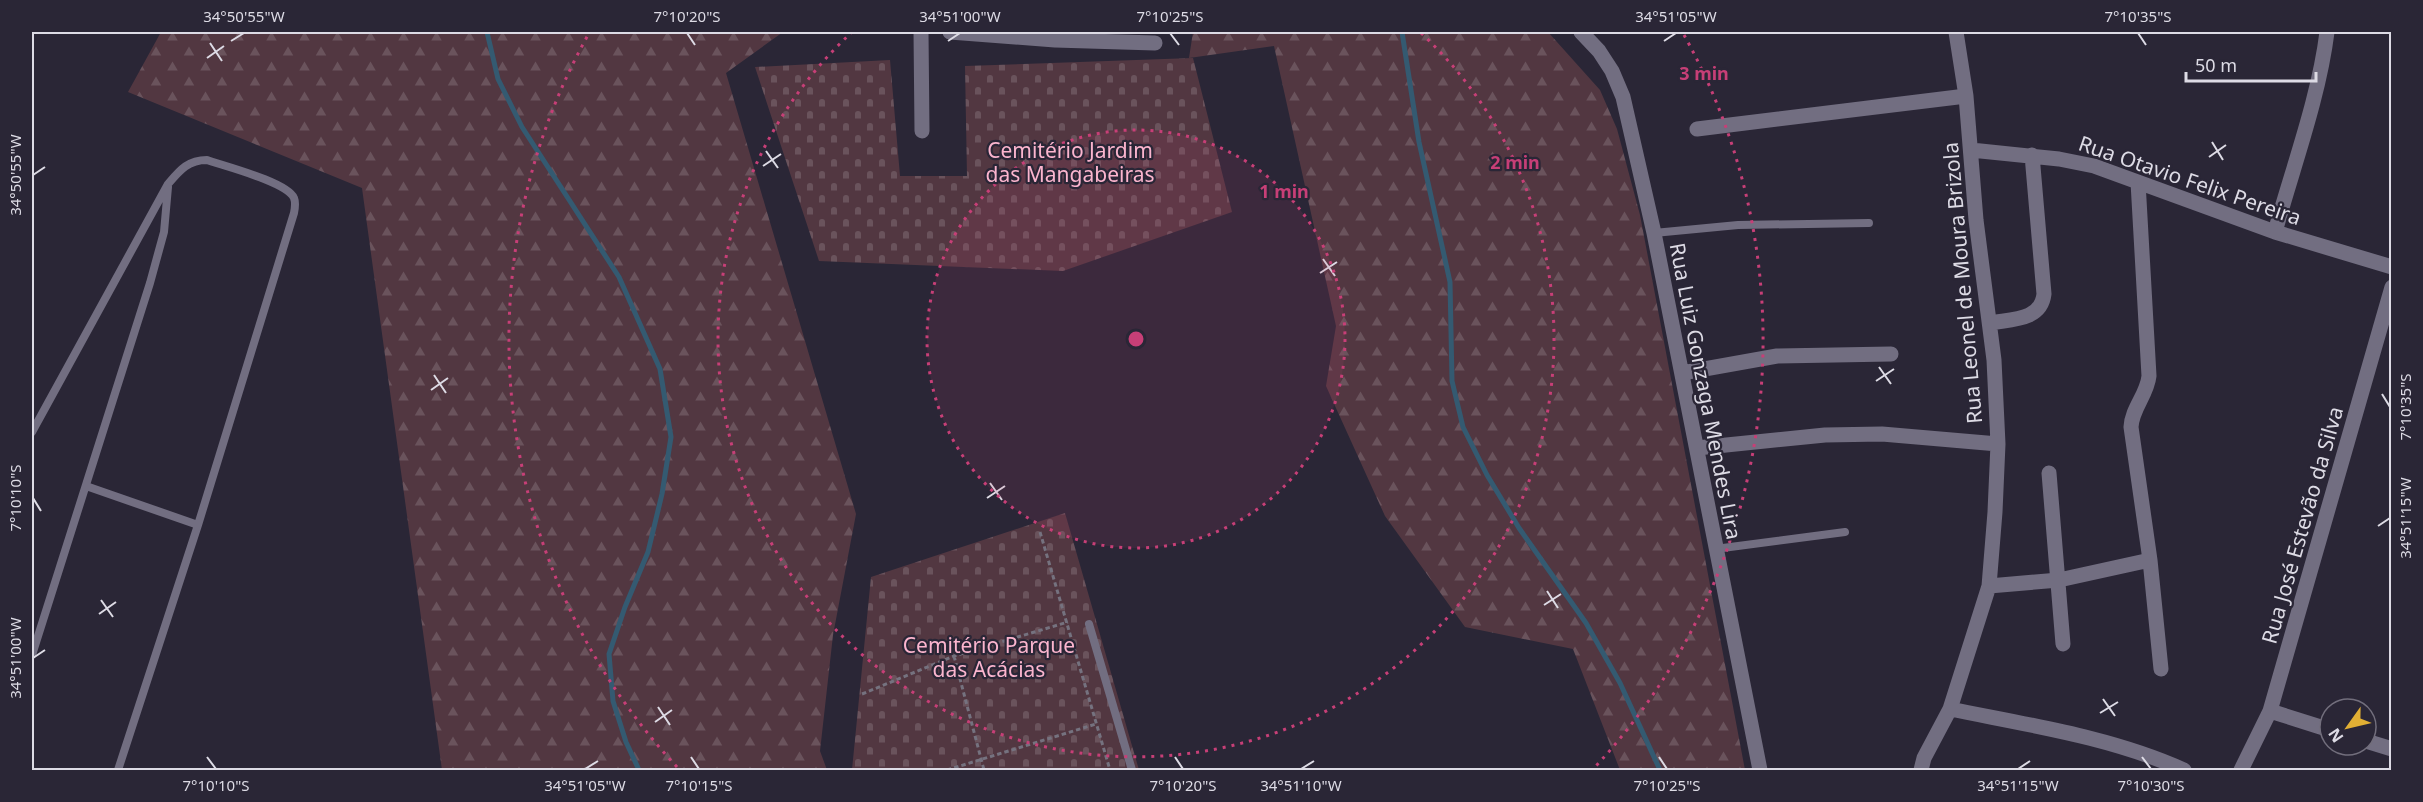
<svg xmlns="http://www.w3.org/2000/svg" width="2423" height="802" viewBox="0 0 2423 802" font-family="'Noto Sans',sans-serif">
  <defs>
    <pattern id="forest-firs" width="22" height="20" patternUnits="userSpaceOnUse" patternTransform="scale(1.5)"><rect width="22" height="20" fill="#523741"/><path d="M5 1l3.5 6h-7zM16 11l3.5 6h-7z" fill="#6a535c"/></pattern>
    <pattern id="cemetery-stones" width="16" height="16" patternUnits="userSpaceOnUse" patternTransform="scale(1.5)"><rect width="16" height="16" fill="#523741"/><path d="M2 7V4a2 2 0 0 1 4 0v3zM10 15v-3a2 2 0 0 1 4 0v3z" fill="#6a535c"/></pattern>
  </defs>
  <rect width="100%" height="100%" fill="#2a2636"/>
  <!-- forest -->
  <path fill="url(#forest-firs)" d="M161,32H783L726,73L856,514L833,635L820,751L827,770H442L362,188L128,92Z
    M1193,32H1548L1600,90L1617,129L1640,215L1745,770H1620L1573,649L1465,627L1385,516L1326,386L1336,326L1274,46L1189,58Z"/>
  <!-- cemetery -->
  <path fill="url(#cemetery-stones)" d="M1193,58L1232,212L1063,271L819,261L755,67L890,60L900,176H967L965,66Z
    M1065,513L1139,770H852L871,577Z"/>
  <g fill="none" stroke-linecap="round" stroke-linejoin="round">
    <!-- stream -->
    <path stroke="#345a71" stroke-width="5" d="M487,32L498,79L522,127L619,277L660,369L671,437L662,494L648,552L625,607L609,654L613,701L626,742L639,770
      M1402,32L1419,142L1450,282L1452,381L1463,427L1487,475L1519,528L1586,623L1620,683L1660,770"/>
    <!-- path -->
    <path stroke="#75727f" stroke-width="3" stroke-dasharray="4.5 3" stroke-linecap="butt" d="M1040,532L1110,770
      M954,656L984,770
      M862,694L954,656L1068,622
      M947,770L1096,724"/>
    <!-- service -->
    <path stroke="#726e81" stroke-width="8" d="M1654,233L1738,225L1869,223
      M32,432L168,184C180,170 188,160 207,160C224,166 287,182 294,198C296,203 295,208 294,213L198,525L118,770
      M86,486L198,525
      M1715,549L1845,532
      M1089,624L1132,770
      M32,655L150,283L164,232L168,187"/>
    <!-- minor -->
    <path stroke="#726e81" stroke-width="15" d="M921,32L922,131
      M950,32L1055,40L1155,43
      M1581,32L1599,51L1612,71L1623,97L1654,233L1760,770
      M1697,129L1966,96
      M1971,150L2059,159L2094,166L2275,232L2392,267
      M2138,182L2149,376C2147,395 2132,408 2131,427L2150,560L2161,669
      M2275,232C2293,167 2319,97 2327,32
      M1990,323C2011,319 2041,321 2044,294L2032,155
      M1682,373L1777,356L1891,354
      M1697,448L1825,435L1882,434L1998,444
      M2049,473L2063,644
      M1989,586L2059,580L2150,560
      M1950,709C2028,725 2111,737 2184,770
      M2270,711L2330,730
      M2366,741L2392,749
      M1921,770L1924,758L1950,709L1989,586L1995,512L1998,444L1994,360L1976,220L1966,96L1956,32
      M2241,770L2270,711L2392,287"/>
  </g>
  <!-- ticks -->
  <path fill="none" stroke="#dddbe5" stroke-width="2" d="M687,33L695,45M1170,33L1179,45M2138,33L2146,45M231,41L244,33M948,41L960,33M1664,41L1676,33M210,43L222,61M207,58L224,46M2212,142L2223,160M766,151L778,168M2209,157L2226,145M763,166L781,154M33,175L45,167M1323,259L1335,276M1320,273L1337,262M1879,367L1891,384M434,375L446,393M1876,381L1894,369M431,390L448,378M2382,394L2390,407M990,483L1002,500M33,498L41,511M987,498L1005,486M2378,526L2390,518M1547,591L1558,608M101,600L113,617M1544,605L1561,594M99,614L116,602M33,658L45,650M2103,699L2115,716M658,707L670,725M2100,713L2118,702M655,722L672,710M207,757L216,769M691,757L699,769M1175,757L1183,769M1659,757L1667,769M2142,757L2151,769M585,769L598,761M1301,769L1314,761M2018,769L2030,761"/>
  <!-- distance rings -->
  <circle cx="1136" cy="339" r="209" fill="#c73f77" fill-opacity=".12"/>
  <g fill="none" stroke="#c73f77" stroke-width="3" stroke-dasharray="3 6">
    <circle cx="1136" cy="339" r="209"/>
    <path d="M1421 33A418 418 0 1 1 851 33"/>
    <path d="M677 767A627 627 0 0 1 588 35M1684 35A627 627 0 0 1 1595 767"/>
  </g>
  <g text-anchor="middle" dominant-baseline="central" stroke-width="4.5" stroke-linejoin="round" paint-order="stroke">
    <!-- park labels -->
    <g font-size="21" fill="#fbb5ce" stroke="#2a2636">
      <text x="1070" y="150">Cemitério Jardim<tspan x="1070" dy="24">das Mangabeiras</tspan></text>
      <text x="989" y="645">Cemitério Parque<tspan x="989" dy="24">das Acácias</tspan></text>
    </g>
    <!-- street labels -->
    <g font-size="21" fill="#dddbe5" stroke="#2a2636">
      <text transform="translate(2190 180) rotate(19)">Rua Otavio Felix Pereira</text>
      <text transform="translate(1962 283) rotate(-95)">Rua Leonel de Moura Brizola</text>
      <text transform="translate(1706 391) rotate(79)">Rua Luiz Gonzaga Mendes Lira</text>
      <text transform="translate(2302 525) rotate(-74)">Rua José Estevão da Silva</text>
    </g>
  </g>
  <circle cx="1136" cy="339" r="9" fill="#c73f77" stroke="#2a2636" stroke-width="3"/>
  <g font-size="18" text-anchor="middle" font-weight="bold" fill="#c73f77" stroke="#2a2636" stroke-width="4.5" stroke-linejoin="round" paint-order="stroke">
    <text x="1704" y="80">3 min</text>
    <text x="1515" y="169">2 min</text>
    <text x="1284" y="198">1 min</text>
  </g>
  <!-- border -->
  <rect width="2423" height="802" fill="none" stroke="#2a2636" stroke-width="66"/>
  <!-- north arrow -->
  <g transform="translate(2348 727) rotate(236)"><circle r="28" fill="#2a2636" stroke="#726e7c" stroke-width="1.5"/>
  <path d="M0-4.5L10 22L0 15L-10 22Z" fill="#e1af34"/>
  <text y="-9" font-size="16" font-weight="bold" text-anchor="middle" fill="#dddbe5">N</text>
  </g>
  <!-- scale -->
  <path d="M2186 72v9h130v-9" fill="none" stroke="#dddbe5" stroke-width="3"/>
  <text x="2195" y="72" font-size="18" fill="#dddbe5" stroke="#2a2636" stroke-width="4.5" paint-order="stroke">50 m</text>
  <rect x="33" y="33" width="2357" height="736" fill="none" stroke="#dddbe5" stroke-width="2"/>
  <g font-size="15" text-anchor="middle" fill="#dddbe5">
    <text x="244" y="22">34°50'55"W</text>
    <text x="687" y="22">7°10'20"S</text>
    <text x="960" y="22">34°51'00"W</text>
    <text x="1170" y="22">7°10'25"S</text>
    <text x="1676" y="22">34°51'05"W</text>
    <text x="2138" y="22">7°10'35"S</text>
    <text transform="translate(16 175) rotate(-90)" y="5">34°50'55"W</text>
    <text transform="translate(2406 407) rotate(-90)" y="5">7°10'35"S</text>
    <text transform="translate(16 498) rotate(-90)" y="5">7°10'10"S</text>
    <text transform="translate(2406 518) rotate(-90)" y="5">34°51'15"W</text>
    <text transform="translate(16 658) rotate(-90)" y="5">34°51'00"W</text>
    <text x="216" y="791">7°10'10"S</text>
    <text x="585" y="791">34°51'05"W</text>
    <text x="699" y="791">7°10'15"S</text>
    <text x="1183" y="791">7°10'20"S</text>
    <text x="1301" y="791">34°51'10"W</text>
    <text x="1667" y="791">7°10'25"S</text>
    <text x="2018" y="791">34°51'15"W</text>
    <text x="2151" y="791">7°10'30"S</text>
  </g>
</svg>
